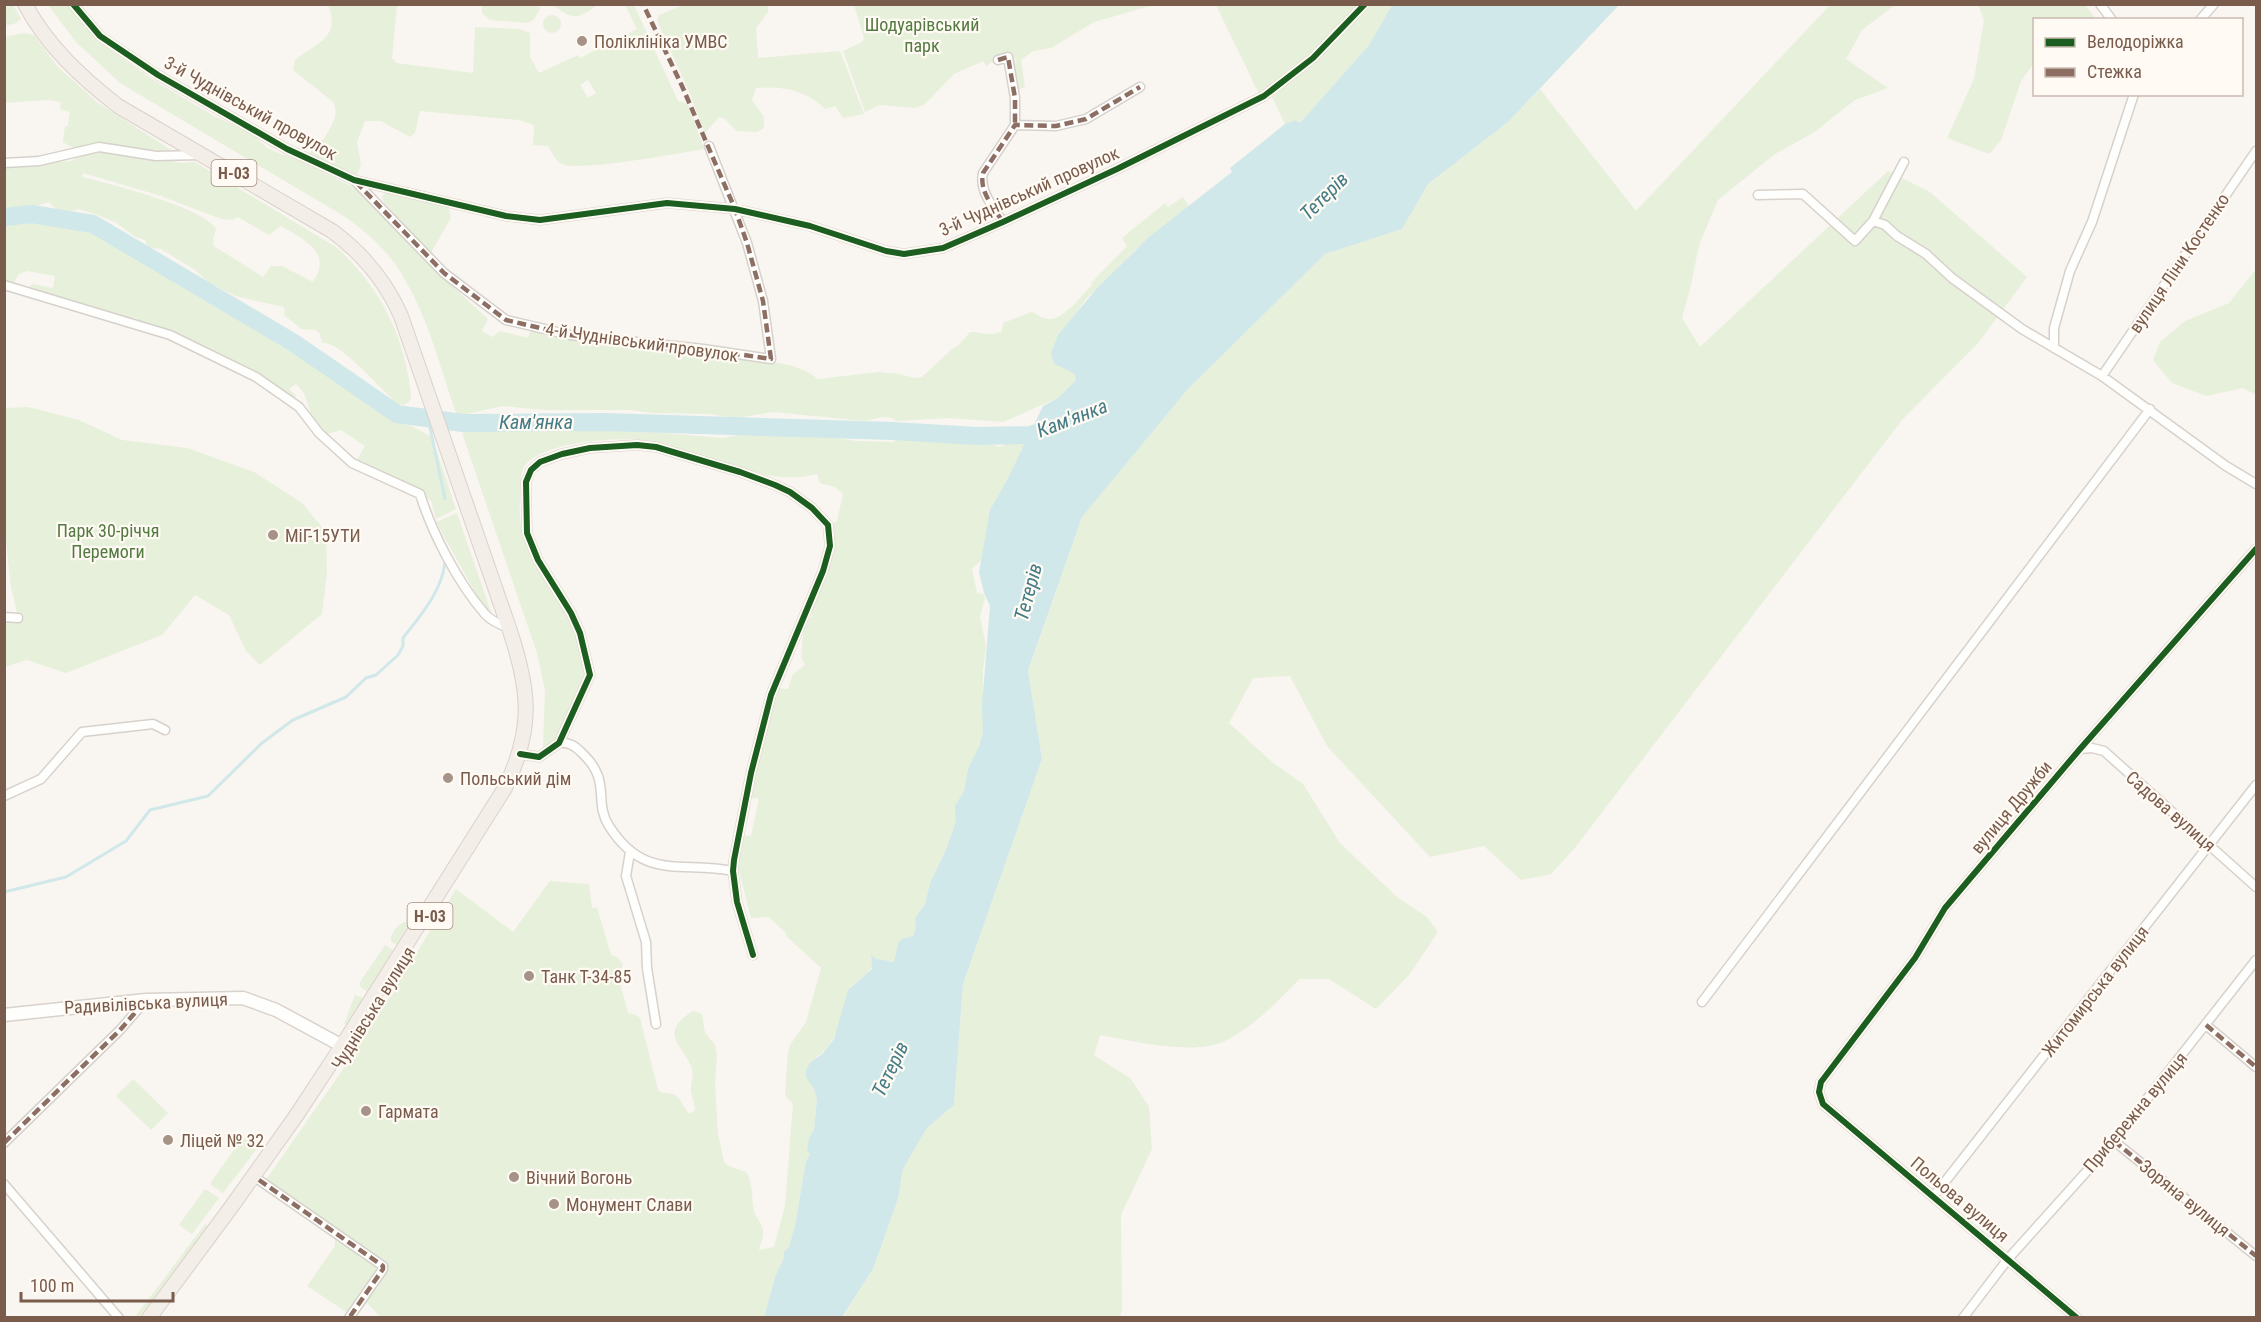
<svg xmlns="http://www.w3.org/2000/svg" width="2261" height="1322" viewBox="0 0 2261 1322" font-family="'Roboto Condensed',sans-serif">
  <rect width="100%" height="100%" fill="#f9f5f0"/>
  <!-- green -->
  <path fill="#e7f0db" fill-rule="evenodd" d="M5,4L13,5L21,19L14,24L5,25Z
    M48,5H68L98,41L155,81L214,116L251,133L267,148L281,154L292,157L363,192L440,275L488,319L482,331L492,337L500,331L528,338L531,330H534C600,339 665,348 730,357C759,362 794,359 818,379L878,372L899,374L914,378L922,377L951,350L959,345L970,332C982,331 989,338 1002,331L1003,323L1032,312C1038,315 1043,319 1050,319C1064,319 1083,294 1092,285L1091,283L1127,246L1122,238L1165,203L1168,207L1183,197L1189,206L1136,249L1086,299L1064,330L1058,335L1055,364L1076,374V380L1058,398L1003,422L949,418L897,421C885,413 877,419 864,421L773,412L737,418L708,414L652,413L630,410H544L503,406L457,416C441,370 429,320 404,278C391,254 369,234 347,218L120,83L76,42Z
    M328,5H397L392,58L396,63L473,73L475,27L519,29L530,33V57L539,73L578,55L580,58L637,29L625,5H634L678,101L688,104L704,149C679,153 580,172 562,164C555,161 552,152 548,146L533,145L534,125L519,120L420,111L415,133L410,137L381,121H365L357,142L361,164L356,178L309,155C312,147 316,142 324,139C331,126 340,116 333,102L293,70L295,60C316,43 342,37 328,5ZM588,80L596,93L588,98L580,85Z
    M482,5V4L540,5L539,11L533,20L528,23L490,20L482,13Z
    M553,5H598C577,19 574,21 553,5Z
    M683,5H768V12L756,28L758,58L840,51L864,114L843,118L835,106L825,109C806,90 782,86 756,88L752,100L764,117V128L757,132L736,131L725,119L719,117L705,133L688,89L657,21L659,15Z
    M854,5H1154L1094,22L1051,48L1033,51L1021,60L1025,87L1018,90L1014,69L1017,54L1013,65L1002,56L986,66L983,61L954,74L924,105L915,108L880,105L865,112L843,51L862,42L864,38Z
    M1216,5H1393L1369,45L1300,123L1296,120L1285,124L1272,97L1259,94Z
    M1830,5H1895L1862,30L1846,59L1888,88L1855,100L1813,133L1775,154L1718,200L1699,245L1691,285L1682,318L1700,347L1888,171L1930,192L2027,277L1979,342L1902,420L1574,849L1551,874L1521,880L1484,846L1430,857L1327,746L1290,676L1253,678L1229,723L1272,762L1303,784L1340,843L1397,897L1427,917L1438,932L1410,974L1376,1009L1329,979H1300C1277,1001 1255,1026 1225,1041C1194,1056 1133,1041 1100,1035L1094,1055L1131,1079L1149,1107L1152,1149L1121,1215L1122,1309L1120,1317L842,1318L873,1269L898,1199L903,1169L927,1128L954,1105L963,984L1042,759L1028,672L1082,517L1188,389L1325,254L1402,229L1428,184L1508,122L1540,89L1636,211Z
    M1978,5H2085L2096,19L2034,20V63L2021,81L2001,140L1989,154L1947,138L1974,79L1984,20Z
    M543 24a9 9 0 1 1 18 0a9 9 0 1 1-18 0Z
    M24,33L34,35L58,67L98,103L176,153L156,152L131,147L77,150L63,142L65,126H68L70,112L60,109L61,102L48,100L5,103V37Z
    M115,150L151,154L179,163L195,162L336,247C380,286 406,339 411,396L409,402L403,405L397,403C382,391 339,340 322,343L320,334L316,330L301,329L284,315L285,309L283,307L235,296L208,282L195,270L161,249L148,248L145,240L134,236L115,222L95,214L78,209L71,211L56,209L49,202L30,208L5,212L4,165L72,161L81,154ZM83,173L161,196L221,219L232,220L238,217L269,235L281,226C304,240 333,252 313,282L282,266H271L263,277L214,246L213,239L216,229C206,208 107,183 82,177Z
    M388,191L448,205L451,218L430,254L384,202L382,196Z
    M17,219L60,221L91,227L113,243L125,247L144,265L159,272L179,286H192L202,294L253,323C259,333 269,333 279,337C285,340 290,345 297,348L305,346L311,348L314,359L338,376L356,383L381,407L407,424L432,437L456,509L436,519L431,501L425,496L356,461L365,446L341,430L327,434L311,414L304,393L296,384L289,389L296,396L294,400L139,322L136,317L133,321L28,289L32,284L53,288L55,276L27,271L19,274L13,284L5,282L4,222Z
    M2256,269V395L2243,388L2206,396L2172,383L2153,360L2160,342L2185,321L2229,303Z
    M28,407L79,420L122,440L187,448L254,472L302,503L326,532L327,572L322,614L260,665L246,651L229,615L195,595L162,635L66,673L27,660L5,667L4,617H18L11,587L5,533V408Z
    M555,423H563L582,429L605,425L639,431L723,438L750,433L792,432L857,441L893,442L903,437C916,446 935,435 949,437C954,438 958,440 963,441C975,444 988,442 1000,447L1006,444L1033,439L982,559L972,569L977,593L983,594L985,597L980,617L986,646L983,670V732L977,752L968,769L964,791L956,809V821L945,852L930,883L925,904L915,918L916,927L913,936L898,943L894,962L870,959L873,965C867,979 847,982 847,998C840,1020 837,1044 816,1057L814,1088L817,1100L814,1129L809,1138L810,1154L806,1161L795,1226L790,1247L775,1277L764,1317L382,1318L367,1303L354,1317L307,1286L335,1246V1238L261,1187L355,1052L456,889L513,932L550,881L589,884L592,908L597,907L611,955L617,957L623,964L618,975L628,1013L636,1015L640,1018L658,1090L662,1093C684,1093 677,1102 690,1114L695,1110C695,1102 690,1095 691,1087C691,1081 694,1075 692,1069C685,1046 656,1034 693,1011L702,1014L705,1033L715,1045L717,1055L715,1084L718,1133L724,1162L729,1166L746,1172C755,1186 750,1200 755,1214C758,1221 763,1224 763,1232C764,1238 760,1244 759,1250L774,1247L785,1206L793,1104L786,1097L785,1093L788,1053L790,1045L806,1022L821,968L786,936V933L769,917L751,918L738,867L743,835L751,836L759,799L749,797L777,688L788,689L793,674L805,665L801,657L803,637L804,629L812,616L811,610L831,525L837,521L843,494L835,487L820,483L817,474C764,489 701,450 650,441C621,436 549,441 527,463C519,471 521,487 520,498C519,515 520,530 527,547C544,588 587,625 584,674C583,686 577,697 572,708C566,722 559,740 545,749L543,746L545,690L537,653L462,433L483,428L514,431L527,425L543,429Z
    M457,513L492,615H491L486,612L436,522Z
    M405,922L409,924L396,945L391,941C390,934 398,923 405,922Z
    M385,945L393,950L368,992L360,987V982Z
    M355,995L364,998L348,1024H344Z
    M133,1079L168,1113L151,1130L116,1096Z
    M243,1137L258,1147L223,1193L211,1185V1182Z
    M204,1190H207L219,1198L192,1234L179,1225Z
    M205,1224L208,1226L144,1311L139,1317H135Z"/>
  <!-- water -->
  <path fill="#d0e8ea" d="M1393,4L1619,5L1508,122L1428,184L1402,229L1325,254L1188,389L1082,517L1028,671L1042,759L963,984L954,1105L927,1128L903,1169L898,1199L873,1269L842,1317H764L775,1277L784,1258V1252L789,1247L795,1226L806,1161L810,1154L807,1151L809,1138L814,1129L817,1100L814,1089L806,1077V1070L810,1063L823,1053L834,1039L848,990L872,969L871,955L876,959L894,962L898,943L902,939L913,936L916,927L915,918L925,904L930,883L945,852L956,821L955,806L964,791L968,769L979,746L983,732L982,705L990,606L984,593L979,572L990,510L1007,480L1043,406L1058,398L1076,380L1075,374L1055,364L1052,358L1051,353L1058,335L1097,288L1149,237L1232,172L1230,168L1285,124L1296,120L1300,123L1369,45Z"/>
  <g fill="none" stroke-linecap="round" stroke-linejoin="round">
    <!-- stream -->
    <path stroke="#d0e8ea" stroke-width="3" d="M428,418L445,499
      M4,892L66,877L126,841L150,810L208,796L262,743L293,720L346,697L366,678L376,675L398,655L403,646V638C420,616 443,590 445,561"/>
    <!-- river -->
    <path stroke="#d0e8ea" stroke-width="18" d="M4,217L32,214L93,224L294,343L397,414L463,423L605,422L893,431L977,436L1030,435L1054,428"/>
    <!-- street casing -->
    <g stroke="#d7d1cb" stroke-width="11">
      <path id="street" d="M73,4L100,36L158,75L287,149L354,180L506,216L540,220L667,203L735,209L810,226L886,251L904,254L943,248L1003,222L1117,169L1264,96L1313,58L1365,4
        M2100,4L2112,20
        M2200,20L2214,4
        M998,60L1008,57L1015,98V125
        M4,163L39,161L99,147L156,156L199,155
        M354,180L444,273L506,320L570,335L703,349L771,359L763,301L747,243L709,146
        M1758,195L1803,194L1855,241L1873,221L1904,162
        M1873,221L1885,225L1897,236L1926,254L1952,278L2022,329L2102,376L2226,466L2256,484
        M1003,222C993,207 979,191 983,173L1015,125L1056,126L1086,119L1140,87
        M4,285L170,335L256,377L299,407L319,433L352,463L420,494C432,533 458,583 485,614C491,621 501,625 509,628
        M2054,348V328L2070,271L2092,222L2134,94
        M2102,376L2256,151
        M4,617L18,618
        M559,743C570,742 575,746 583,754C612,782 593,801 609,826C644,881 680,861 733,871
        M2080,749L2092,748L2104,751L2256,887
        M520,754L539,757L559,743L590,675L580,633L571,613L538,560L527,533L526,482L531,470L540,462L562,454L590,448L637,445L656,447L740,472L775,485L790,492L812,508L828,525L830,546L823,571L771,695L751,773L734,860L733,871L737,902L753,955
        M4,796L41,779L82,732L153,724L165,730
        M630,852L626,876L646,942L647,968L656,1024
        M1702,1002L2150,409
        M2206,1025L2256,1067
        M2114,1141L2256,1256
        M4,1143L120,1030L146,1000
        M259,1180L383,1266V1269L349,1318
        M4,1184L119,1318
        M1933,1197L2256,785
        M1963,1318L2008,1259L2114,1141L2256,960
        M2077,1318L1823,1104L1819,1092L1821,1082L1915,958L1945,908L2080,749L2256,549"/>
    </g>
    <!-- secondary casing -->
    <g stroke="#d9d2cb" stroke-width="15">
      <path id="secondary" d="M4,1015L146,1000L243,998L276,1010L348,1049"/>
    </g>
    <!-- primary casing -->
    <g stroke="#dad1cc" stroke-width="16">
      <path id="primary" d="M25,4C47,46 82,78 118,106L332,231C362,253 386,282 401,316L509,628C530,690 534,728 505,788L342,1046L296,1116L232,1206L149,1318"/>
    </g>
    <!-- street -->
    <use href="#street" stroke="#fefefd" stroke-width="8"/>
    <!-- secondary -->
    <use href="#secondary" stroke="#fefefd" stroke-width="12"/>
    <!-- primary -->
    <use href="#primary" stroke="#f3eee8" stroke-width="14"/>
    <!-- quiet -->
    <path stroke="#8d6e63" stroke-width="4.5" stroke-dasharray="9 4.5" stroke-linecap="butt" d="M998,60L1008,57L1015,98V125
      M356,182L444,273L506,320L570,335L703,349L771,359L763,301L747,243L735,209L682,86L643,4
      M1003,222C993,207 979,191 983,173L1015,125L1056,126L1086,119L1140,87
      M2206,1025L2256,1067
      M2114,1141L2256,1256
      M4,1143L120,1030L146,1000
      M259,1180L383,1266V1269L349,1318"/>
    <!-- cycleway casing -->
    <g stroke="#fffaf3" stroke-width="10">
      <path id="cycleway" d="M73,4L100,36L158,75L287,149L354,180L506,216L540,220L667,203L735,209L810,226L886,251L904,254L943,248L1003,222L1117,169L1264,96L1313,58L1365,4
        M520,754L539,757L559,743L590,675L580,633L571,613L538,560L527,533L526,482L531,470L540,462L562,454L590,448L637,445L656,447L740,472L775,485L790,492L812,508L828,525L830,546L823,571L771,695L751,773L734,860L733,871L737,902L753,955
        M2077,1318L1823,1104L1819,1092L1821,1082L1915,958L1945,908L2080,749L2256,549"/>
    </g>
    <!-- cycleway -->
    <use href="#cycleway" stroke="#1b5e20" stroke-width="6"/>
  </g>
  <!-- markers -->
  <g fill="#a69286" stroke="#fffaf3" stroke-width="2">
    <circle cx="582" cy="41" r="6"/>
    <circle cx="273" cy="535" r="6"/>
    <circle cx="448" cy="778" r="6"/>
    <circle cx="529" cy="976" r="6"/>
    <circle cx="366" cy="1111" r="6"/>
    <circle cx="168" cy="1140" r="6"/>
    <circle cx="514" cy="1177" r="6"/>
    <circle cx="554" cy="1204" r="6"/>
  </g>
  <g text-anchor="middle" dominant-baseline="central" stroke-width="4.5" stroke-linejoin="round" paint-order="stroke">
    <!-- shield labels -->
    <g fill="#fffaf3" stroke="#a28b7f" stroke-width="1.5">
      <rect x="211.5" y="160" width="45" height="26" rx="4.5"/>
      <rect x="407.5" y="903" width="45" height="26" rx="4.5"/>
    </g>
    <g font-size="16" font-weight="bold" fill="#7a5c4d">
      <text x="234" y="173">Н-03</text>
      <text x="430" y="916">Н-03</text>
    </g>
    <!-- park labels -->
    <g font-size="18" fill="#537a41" stroke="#fffaf3">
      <text x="922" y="24">Шодуарівський<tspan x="922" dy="21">парк</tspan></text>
      <text x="108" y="530">Парк 30-річчя<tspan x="108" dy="21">Перемоги</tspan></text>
    </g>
    <!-- poi labels -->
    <g font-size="18" fill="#7a5c4d" stroke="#fffaf3" text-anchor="start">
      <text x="594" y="41">Поліклініка УМВС</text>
      <text x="285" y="535">МіГ-15УТИ</text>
      <text x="460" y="778">Польський дім</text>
      <text x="541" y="976">Танк Т-34-85</text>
      <text x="378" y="1111">Гармата</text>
      <text x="180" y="1140">Ліцей № 32</text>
      <text x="526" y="1177">Вічний Вогонь</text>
      <text x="566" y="1204">Монумент Слави</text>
    </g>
    <!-- street labels -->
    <g font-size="18" fill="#7a5c4d" stroke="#fffaf3">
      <text transform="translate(251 108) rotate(29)">3-й Чуднівський провулок</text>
      <text transform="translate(1029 191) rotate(-24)">3-й Чуднівський провулок</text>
      <text transform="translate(2179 263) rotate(-56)">вулиця Ліни Костенко</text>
      <text transform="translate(642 342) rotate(8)">4-й Чуднівський провулок</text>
      <text transform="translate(2011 807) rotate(-50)">вулиця Дружби</text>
      <text transform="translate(2171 811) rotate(41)">Садова вулиця</text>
      <text transform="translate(2095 991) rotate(-52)">Житомирська вулиця</text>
      <text transform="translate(146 1003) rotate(-3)">Радивілівська вулиця</text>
      <text transform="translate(373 1008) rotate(-58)">Чуднівська вулиця</text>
      <text transform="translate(2135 1112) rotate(-50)">Прибережна вулиця</text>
      <text transform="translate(2185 1198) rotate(39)">Зоряна вулиця</text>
      <text transform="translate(1960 1199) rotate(40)">Польова вулиця</text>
    </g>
    <!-- water labels -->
    <g font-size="20" font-style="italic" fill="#437c86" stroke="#fffaf3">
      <text transform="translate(1324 196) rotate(-45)">Тетерів</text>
      <text transform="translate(1072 418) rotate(-21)">Кам'янка</text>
      <text x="536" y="422">Кам'янка</text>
      <text transform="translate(1028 592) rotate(-75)">Тетерів</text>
      <text transform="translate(890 1069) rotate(-64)">Тетерів</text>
    </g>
  </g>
  <!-- border -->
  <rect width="2261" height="1322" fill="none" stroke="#7a5c4d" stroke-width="12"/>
  <!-- legend -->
  <rect x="2033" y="18" width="210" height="78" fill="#fffaf3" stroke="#cabbb1" stroke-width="1.5"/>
  <rect x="2045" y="38" width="30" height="9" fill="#1b5e20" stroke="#cabbb1" stroke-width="1.5"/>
  <text x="2087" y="48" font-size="18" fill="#7a5c4d">Велодоріжка</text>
  <rect x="2045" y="68" width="30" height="9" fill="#8d6e63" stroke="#cabbb1" stroke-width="1.5"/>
  <text x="2087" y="78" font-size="18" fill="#7a5c4d">Стежка</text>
  <!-- scale -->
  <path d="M21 1292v9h152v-9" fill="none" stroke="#7a5c4d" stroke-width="3"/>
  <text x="30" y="1292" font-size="18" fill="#7a5c4d" stroke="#fffaf3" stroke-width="4.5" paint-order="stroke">100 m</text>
</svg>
